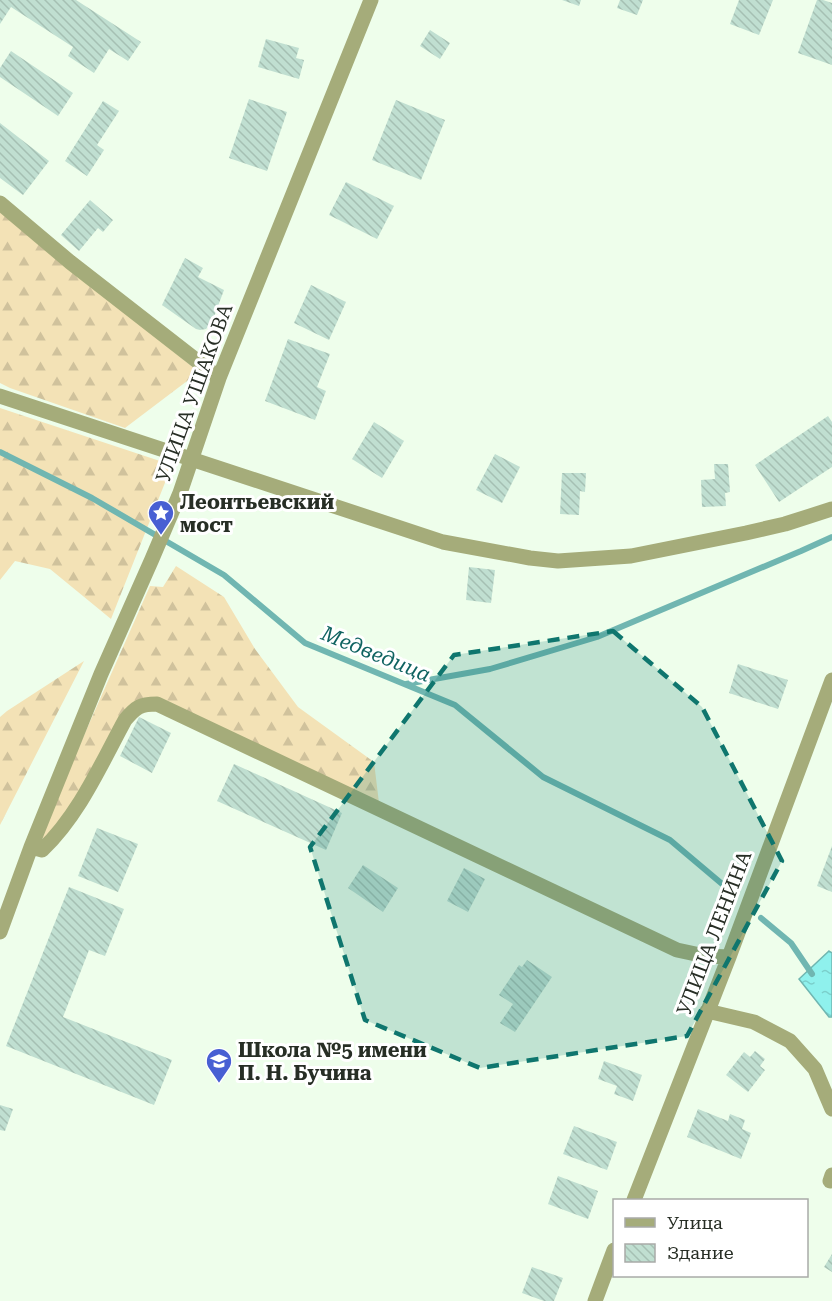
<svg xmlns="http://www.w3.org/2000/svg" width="832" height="1301" viewBox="0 0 832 1301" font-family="'Roboto Serif',serif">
  <defs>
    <pattern id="forest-firs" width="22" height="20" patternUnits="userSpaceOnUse" patternTransform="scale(1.5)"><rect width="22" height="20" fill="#f3e2b6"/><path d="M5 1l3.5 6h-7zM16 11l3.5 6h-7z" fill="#d0c29c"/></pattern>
    <pattern id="water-ripples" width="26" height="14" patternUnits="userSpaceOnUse" patternTransform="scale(1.5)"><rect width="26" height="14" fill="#8ff1ed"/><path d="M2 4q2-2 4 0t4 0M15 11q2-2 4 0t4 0" fill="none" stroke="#7bcfcb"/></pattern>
    <pattern id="building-back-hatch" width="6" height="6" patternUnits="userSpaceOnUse" patternTransform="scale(1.5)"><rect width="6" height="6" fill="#c0dfd1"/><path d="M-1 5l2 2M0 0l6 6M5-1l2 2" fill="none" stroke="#a5c0b3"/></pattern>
  </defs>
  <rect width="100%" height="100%" fill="#eefeeb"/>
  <!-- forest -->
  <path fill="url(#forest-firs)" d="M0,212L199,372L125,428L10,388L0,383Z
    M0,408L172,465L111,619L50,569L15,561L0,580Z
    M176,566L224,597L255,649L298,707L374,762L379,803L144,699L69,814L45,839L39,837L150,586L163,587Z
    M84,661L0,825V717L7,711Z"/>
  <!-- water -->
  <path fill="url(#water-ripples)" stroke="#70b6b1" stroke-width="1.5" d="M829,951L832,953V1017H829L799,979Z"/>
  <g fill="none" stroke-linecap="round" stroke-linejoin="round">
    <!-- stream -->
    <path stroke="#70b6b1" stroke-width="6" d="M0,452L92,498L224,575L305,643L455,705L543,777L670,840L734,894
      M406,684L490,669L597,637L801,551L832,537
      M761,918L791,943L812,974"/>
  </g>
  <!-- building -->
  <path fill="url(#building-back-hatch)" d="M0,0H76L141,42L128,61L109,49L94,73L68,56L73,47L11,7L0,24Z
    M562,0H581L579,6Z
    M620,0H643L637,15L617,8Z
    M739,0H773L759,35L730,24Z
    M817,0H823L832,3V65L798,53Z
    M430,30L450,43L440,59L420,46Z
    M266,39L299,48L296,58L304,60L299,79L258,67Z
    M11,51L73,93L58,116L0,77V68Z
    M249,99L287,112L267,171L229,158Z
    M396,100L445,120L421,180L372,160Z
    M103,101L119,111L97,145L104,150L87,176L65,161Z
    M0,123L49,161L23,195L0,178Z
    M346,182L394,206L377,239L329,215Z
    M90,200L113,220L103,232L98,228L79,251L61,235Z
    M185,258L203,268L198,277L224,290L212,322L206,329L200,330L196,329L162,305Z
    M311,285L346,302L329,340L294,323Z
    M288,339L330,354L317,387L326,391L315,420L265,401Z
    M828,416L832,422V467L779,502L755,465Z
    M374,422L404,441L382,478L352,459Z
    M495,454L520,467L502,503L476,490Z
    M714,464H728L730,492L725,493L726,506L702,507L701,480L715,479Z
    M562,473H586L585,492L580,491L579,515L560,514Z
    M469,567L495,570L491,603L466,600Z
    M738,664L788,680L778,709L729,693Z
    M139,717L171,733L152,773L120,756Z
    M234,764L342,813L326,850L217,801Z
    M97,828L138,844L118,892L78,876Z
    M832,846V892L817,886Z
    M363,865L398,888L383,912L348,888Z
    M464,868L485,879L468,912L447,901Z
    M69,887L124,909L105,956L89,950L63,1017L172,1060L154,1105L6,1046Z
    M527,960L552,977L515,1032L500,1023L513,1004L499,995L519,965L522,967Z
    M755,1051L765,1059L760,1066L765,1070L748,1092L726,1075L744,1052L750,1057Z
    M604,1061L642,1075L633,1101L614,1094L617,1086L598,1079Z
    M0,1105L13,1109L5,1131L0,1130Z
    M698,1109L728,1121L730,1114L745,1120L742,1129L751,1133L741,1159L687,1137Z
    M574,1126L617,1142L607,1170L563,1154Z
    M558,1176L598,1191L588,1219L548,1204Z
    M832,1254V1272L824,1267Z
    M532,1267L563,1278L554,1301H544L522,1293Z"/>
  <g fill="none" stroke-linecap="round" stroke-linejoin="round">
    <!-- minor -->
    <path stroke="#a5ac7a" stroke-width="15" d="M0,203L70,262L219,378
      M0,396L443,542L530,558L558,561L631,556L746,533L785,524L832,509
      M31,847L42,850C79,815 101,764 125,720C136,707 140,704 157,704L677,950L705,956L729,957
      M0,932L31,847L101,674L152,559L180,493L219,378L371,0
      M707,1011L754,1022L790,1041L815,1069L832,1109
      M830,1181L832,1175
      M634,1200L729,957L832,680
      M595,1301L614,1250"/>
  </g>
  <!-- marked area -->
  <path fill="#0f766e" fill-opacity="0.2" stroke="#0f766e" stroke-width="4.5" stroke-dasharray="12 8" stroke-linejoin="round" d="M613,631L702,707L782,861L687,1036L480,1068L365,1020L310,847L454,655Z"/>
  <!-- icons -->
  <defs>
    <g id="sight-pin" transform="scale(1.35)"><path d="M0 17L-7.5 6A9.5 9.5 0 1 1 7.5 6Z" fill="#485fd3" stroke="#fff"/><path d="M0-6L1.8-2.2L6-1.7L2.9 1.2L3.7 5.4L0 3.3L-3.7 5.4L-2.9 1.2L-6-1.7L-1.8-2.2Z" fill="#fff"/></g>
    <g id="school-pin" transform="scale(1.35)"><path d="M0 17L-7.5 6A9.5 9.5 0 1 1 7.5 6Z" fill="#485fd3" stroke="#fff"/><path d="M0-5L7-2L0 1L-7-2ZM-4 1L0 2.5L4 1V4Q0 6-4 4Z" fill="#fff"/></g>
  </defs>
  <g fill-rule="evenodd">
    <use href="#sight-pin" x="161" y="513"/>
    <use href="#school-pin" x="219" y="1061"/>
  </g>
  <g text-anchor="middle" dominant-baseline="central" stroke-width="6" stroke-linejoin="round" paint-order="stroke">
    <!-- street labels -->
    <g font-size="20" fill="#272e25" stroke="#fff">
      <text transform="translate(194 393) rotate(-70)">УЛИЦА УШАКОВА</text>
      <text transform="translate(714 933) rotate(-69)">УЛИЦА ЛЕНИНА</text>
    </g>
    <!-- poi labels -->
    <g font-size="20" font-weight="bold" fill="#272e25" stroke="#fff" text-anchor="start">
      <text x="180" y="502">Леонтьевский<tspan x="180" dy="23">мост</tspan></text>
      <text x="238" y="1050">Школа №5 имени<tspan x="238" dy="23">П. Н. Бучина</tspan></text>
    </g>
    <!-- water labels -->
    <g font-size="21" font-style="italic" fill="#0f6361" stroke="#fff">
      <text transform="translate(376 654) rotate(22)">Медведица</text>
    </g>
  </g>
  <!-- legend -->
  <rect x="613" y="1199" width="195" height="78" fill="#ffffff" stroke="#a9aba8" stroke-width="1.5"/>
  <rect x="625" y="1218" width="30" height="9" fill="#a5ac7a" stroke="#a9aba8" stroke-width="1.5"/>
  <text x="667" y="1229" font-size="18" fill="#272e25">Улица</text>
  <rect x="625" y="1244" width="30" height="18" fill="url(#building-back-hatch)" stroke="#a9aba8" stroke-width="1.5"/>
  <text x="667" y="1259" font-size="18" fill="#272e25">Здание</text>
</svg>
